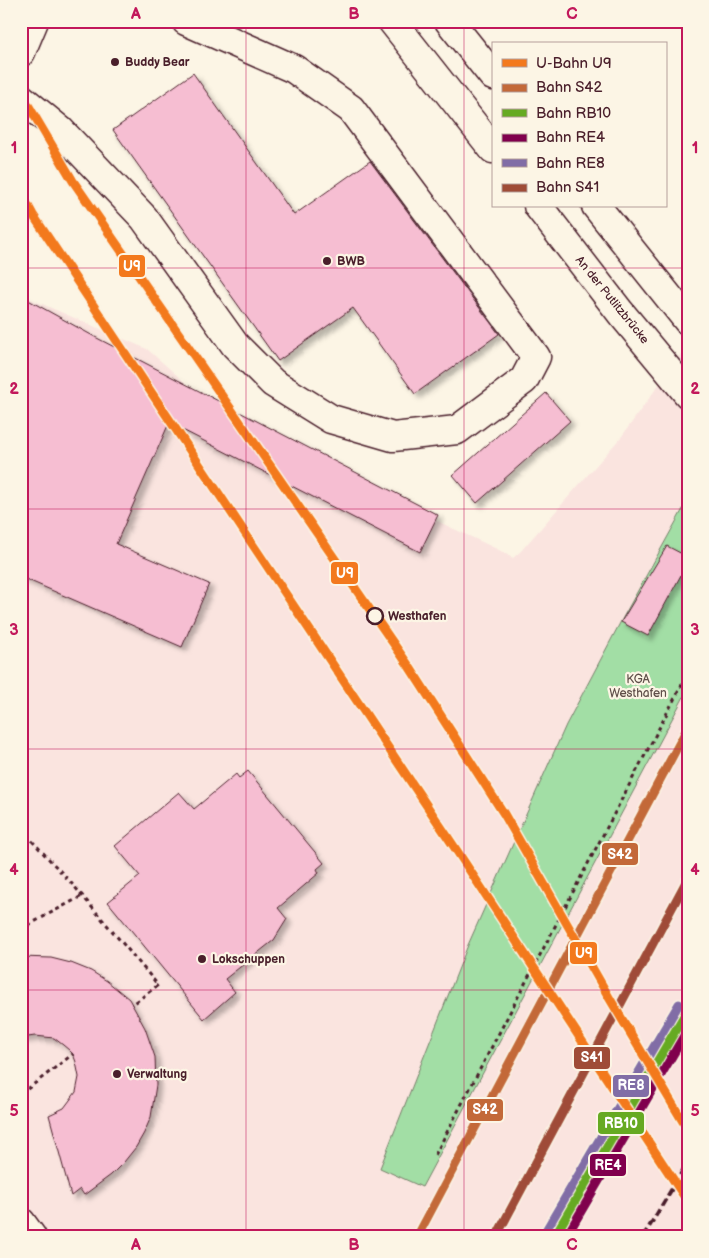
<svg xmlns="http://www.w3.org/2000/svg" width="709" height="1258" viewBox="0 0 709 1258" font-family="'Balsamiq Sans',sans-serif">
  <defs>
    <filter id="shadow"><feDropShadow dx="4.5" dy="4.5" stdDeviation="2.5" flood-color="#0004"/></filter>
  </defs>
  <rect width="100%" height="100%" fill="#fcf5e5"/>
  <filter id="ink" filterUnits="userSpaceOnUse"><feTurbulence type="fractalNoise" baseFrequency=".02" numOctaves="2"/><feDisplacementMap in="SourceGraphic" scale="10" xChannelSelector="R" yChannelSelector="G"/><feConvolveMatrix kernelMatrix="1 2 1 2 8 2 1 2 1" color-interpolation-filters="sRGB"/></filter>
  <g filter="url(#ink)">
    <!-- built -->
    <path fill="#fae4df" d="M21,295L147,349L204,399L437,521L499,550L513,558L520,552L622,436L688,344V500L620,623L566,725L468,945L380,1168L422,1187L688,689V1237H21Z"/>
    <!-- green -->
    <path fill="#a2dea5" stroke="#767e68" d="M688,500V689L422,1187L380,1168L468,945L566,725L620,623Z"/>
    <!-- building -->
    <path fill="#f6bed2" stroke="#4a1f2b" filter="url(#shadow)" d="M193,73L294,215L370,161L499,334L415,394L353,308L278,361L113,130Z
      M21,296L95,337L438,515L420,552L169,423L116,544L209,584L182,647L21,577Z
      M546,393L570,421L477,503L453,475Z
      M667,546L688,557V562L648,636L621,622Z
      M248,771L324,863L317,869L319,873L278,908L287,919L274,940L225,979L235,992L204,1019L108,902L140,876L115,846L179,792L194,809L236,774L239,778Z
      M21,957L51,958L71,963L91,971L107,981L129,999L145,1028L155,1057L156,1085L151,1117L144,1133L136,1147L124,1162L111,1175L84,1195L80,1189L71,1196L49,1115L64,1108L76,1092L79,1077L76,1062L73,1054L69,1050L63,1045L54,1038L35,1036L21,1038Z"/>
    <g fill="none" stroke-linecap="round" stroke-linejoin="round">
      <!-- minor casing -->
      <g stroke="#4a1f2b" stroke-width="31">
        <path id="minor" d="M21,52L34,21
          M21,98L60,130L144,218L235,345L273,383L331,419L393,437L457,430L524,380L536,357L351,109L294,69L186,21
          M21,1222L32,1237"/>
      </g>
      <!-- major casing -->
      <g stroke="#4a1f2b" stroke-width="31">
        <path id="major" d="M392,21L493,149
          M449,21L493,76
          M538,206L620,312L688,394
          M596,206L688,321"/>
      </g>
      <!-- path -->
      <path stroke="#4a1f2b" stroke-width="3" stroke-dasharray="4 4" stroke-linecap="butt" d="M21,829L74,886L158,985L132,1005
        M21,929L82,896
        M21,1094L73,1054
        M435,1155L688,673"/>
      <!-- minor -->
      <use href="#minor" stroke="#fcf5e5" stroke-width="28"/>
      <!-- major -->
      <use href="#major" stroke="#fcf5e5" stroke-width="28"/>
      <!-- rail -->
      <path stroke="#4a1f2b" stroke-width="4" stroke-dasharray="8 4" stroke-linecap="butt" d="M643,1237L688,1162"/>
      <!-- rail-1 casing -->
      <g stroke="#fcf5e5" stroke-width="12">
        <path id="rail-1" d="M417,1237L688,727"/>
      </g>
      <!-- rail-2 casing -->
      <g stroke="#fcf5e5" stroke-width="12">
        <path id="rail-2" d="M554,1237L688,1009"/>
      </g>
      <!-- rail-3 casing -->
      <g stroke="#fcf5e5" stroke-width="12">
        <path id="rail-3" d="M566,1237L688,1029"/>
      </g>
      <!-- rail-4 casing -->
      <g stroke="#fcf5e5" stroke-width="12">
        <path id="rail-4" d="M545,1232L679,1004"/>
      </g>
      <!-- rail-5 casing -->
      <g stroke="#fcf5e5" stroke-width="12">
        <path id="rail-5" d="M496,1237L688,878"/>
      </g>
      <!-- rail-1 -->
      <use href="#rail-1" stroke="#c36939" stroke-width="9"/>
      <!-- rail-2 -->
      <use href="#rail-2" stroke="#6a2" stroke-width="9"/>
      <!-- rail-3 -->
      <use href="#rail-3" stroke="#80004d" stroke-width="9"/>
      <!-- rail-4 -->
      <use href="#rail-4" stroke="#816da6" stroke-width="9"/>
      <!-- rail-5 -->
      <use href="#rail-5" stroke="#9f4c37" stroke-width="9"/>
      <!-- metro-1 casing -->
      <g stroke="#fcf5e5" stroke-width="12">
        <path id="metro-1" d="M21,93L73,181L409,666L504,814L610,999L688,1130
          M21,193L33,215L453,845L688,1202"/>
      </g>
      <!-- metro-1 -->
      <use href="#metro-1" stroke="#f3791d" stroke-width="9"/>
    </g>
  </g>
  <!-- grid -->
  <path fill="none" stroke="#c2185b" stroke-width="1" stroke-opacity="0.55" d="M246,21V1237M464,21V1237M21,268H688M21,509H688M21,749H688M21,990H688"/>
  <!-- markers -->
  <g fill="#4a1f2b" stroke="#fcf5e5" stroke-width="2">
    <circle cx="115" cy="62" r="5"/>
    <circle cx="327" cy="261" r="5"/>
    <circle cx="202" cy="959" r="5"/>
    <circle cx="117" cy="1074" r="5"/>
  </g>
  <circle fill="#fcf5e5" stroke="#4a1f2b" stroke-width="2.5" cx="375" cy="616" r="8"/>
  <g text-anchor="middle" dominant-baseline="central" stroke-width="4.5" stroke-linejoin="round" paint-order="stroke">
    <!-- poi labels -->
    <g font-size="12" font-weight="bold" fill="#4a1f2b" stroke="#fcf5e5" text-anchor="start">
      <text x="125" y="62">Buddy Bear</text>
      <text x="337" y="261">BWB</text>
      <text x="212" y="959">Lokschuppen</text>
      <text x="127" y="1074">Verwaltung</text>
    </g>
    <!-- street labels -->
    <g font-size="12" fill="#4a1f2b" stroke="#fcf5e5">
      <text transform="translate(612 300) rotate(51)">An der Putlitzbrücke</text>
    </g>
    <!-- stop labels -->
    <g font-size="12" font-weight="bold" fill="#4a1f2b" stroke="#fcf5e5" text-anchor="start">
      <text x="388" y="616">Westhafen</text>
    </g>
    <!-- park labels -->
    <g font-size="12" fill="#604f4a" stroke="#fcf5e5">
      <text x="638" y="679">KGA<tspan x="638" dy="14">Westhafen</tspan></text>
    </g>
  </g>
  <g stroke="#fcf5e5" stroke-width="2">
    <rect x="118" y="254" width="28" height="24" rx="5" fill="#f3791d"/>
    <rect x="330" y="561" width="29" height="24" rx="5" fill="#f3791d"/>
    <rect x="601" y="842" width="38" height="24" rx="5" fill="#c36939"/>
    <rect x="569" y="941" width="29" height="24" rx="5" fill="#f3791d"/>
    <rect x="573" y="1046" width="38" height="24" rx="5" fill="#9f4c37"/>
    <rect x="612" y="1074" width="38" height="24" rx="5" fill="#816da6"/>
    <rect x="466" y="1098" width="38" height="24" rx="5" fill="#c36939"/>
    <rect x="597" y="1111" width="48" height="24" rx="5" fill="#6a2"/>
    <rect x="589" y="1153" width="38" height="24" rx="5" fill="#80004d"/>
  </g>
  <g font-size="14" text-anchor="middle" font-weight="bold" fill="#fff">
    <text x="132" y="271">U9</text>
    <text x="345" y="578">U9</text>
    <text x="620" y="859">S42</text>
    <text x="584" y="958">U9</text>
    <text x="592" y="1062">S41</text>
    <text x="631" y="1090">RE8</text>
    <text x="485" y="1114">S42</text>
    <text x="621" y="1128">RB10</text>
    <text x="608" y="1170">RE4</text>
  </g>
  <!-- margin -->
  <rect width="709" height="1258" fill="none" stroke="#fcf5e5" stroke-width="55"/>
  <!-- legend -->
  <rect x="492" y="42" width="175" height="165" fill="#fcf5e5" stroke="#b59f9b"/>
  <rect x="502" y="59" width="25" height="8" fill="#f3791d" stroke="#b59f9b"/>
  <text x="536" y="68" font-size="15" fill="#4a1f2b">U-Bahn U9</text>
  <rect x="502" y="84" width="25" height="8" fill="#c36939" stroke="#b59f9b"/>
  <text x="536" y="92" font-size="15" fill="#4a1f2b">Bahn S42</text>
  <rect x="502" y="109" width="25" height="8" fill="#66aa22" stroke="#b59f9b"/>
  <text x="536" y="118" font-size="15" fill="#4a1f2b">Bahn RB10</text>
  <rect x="502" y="134" width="25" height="8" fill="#80004d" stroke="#b59f9b"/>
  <text x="536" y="142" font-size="15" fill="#4a1f2b">Bahn RE4</text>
  <rect x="502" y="159" width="25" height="8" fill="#816da6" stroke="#b59f9b"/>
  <text x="536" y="168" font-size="15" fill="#4a1f2b">Bahn RE8</text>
  <rect x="502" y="184" width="25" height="8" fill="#9f4c37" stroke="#b59f9b"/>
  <text x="536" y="192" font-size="15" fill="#4a1f2b">Bahn S41</text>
  <rect x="28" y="28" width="654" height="1202" fill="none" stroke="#c2185b" stroke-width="2"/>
  <g font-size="16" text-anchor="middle" font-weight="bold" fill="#c2185b">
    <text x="136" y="19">A</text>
    <text x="354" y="19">B</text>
    <text x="572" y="19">C</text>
    <text x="14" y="153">1</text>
    <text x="695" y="153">1</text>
    <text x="14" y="394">2</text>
    <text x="695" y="394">2</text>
    <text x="14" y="635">3</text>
    <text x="695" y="635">3</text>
    <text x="14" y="875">4</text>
    <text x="695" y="875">4</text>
    <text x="14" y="1116">5</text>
    <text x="695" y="1116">5</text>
    <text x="136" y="1250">A</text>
    <text x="354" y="1250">B</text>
    <text x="572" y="1250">C</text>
  </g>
</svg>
